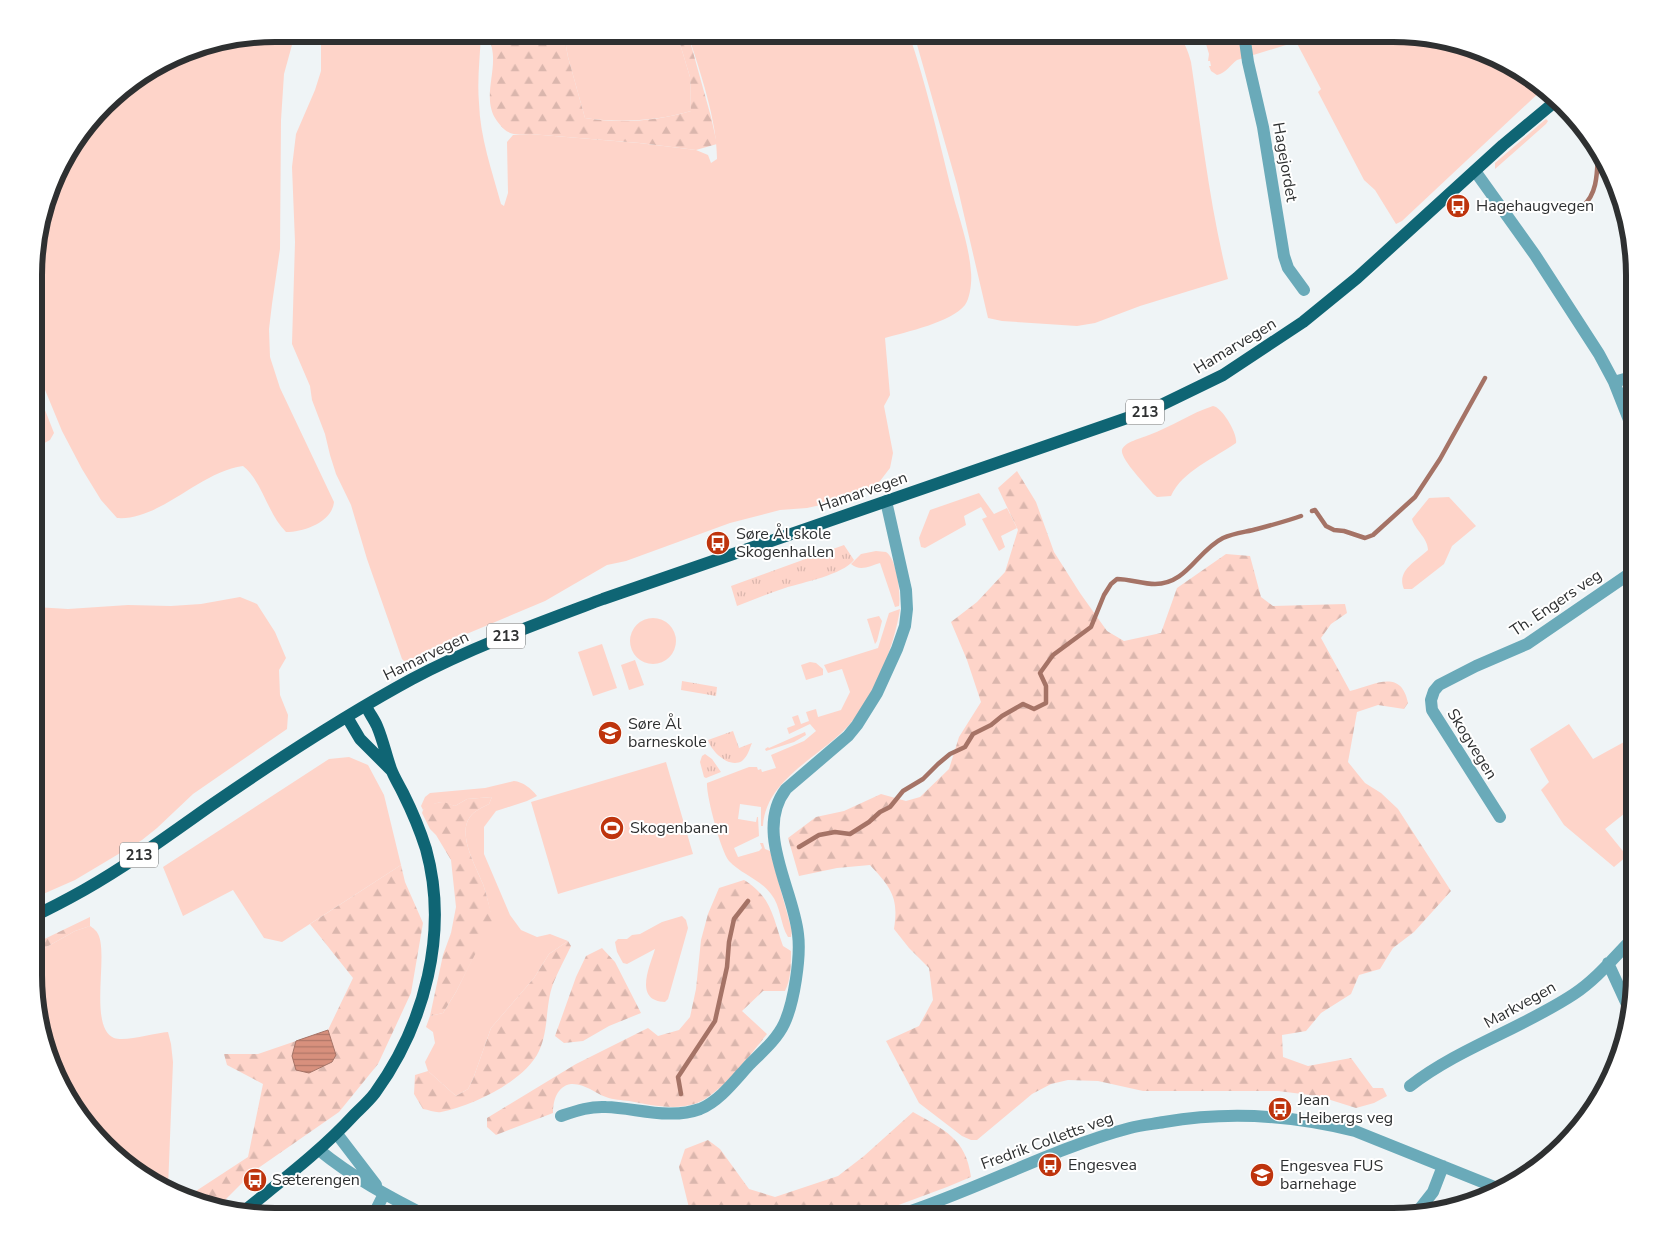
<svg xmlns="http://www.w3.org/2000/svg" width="1669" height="1250" viewBox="0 0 1669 1250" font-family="'Nunito Sans',sans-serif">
  <defs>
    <pattern id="forest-firs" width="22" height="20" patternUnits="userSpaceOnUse" patternTransform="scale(1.25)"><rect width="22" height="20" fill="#fed4c9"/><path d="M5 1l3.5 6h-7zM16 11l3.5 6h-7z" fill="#dab6ad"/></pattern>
    <pattern id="park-tufts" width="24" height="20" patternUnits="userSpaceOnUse" patternTransform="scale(1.25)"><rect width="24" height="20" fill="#fed4c9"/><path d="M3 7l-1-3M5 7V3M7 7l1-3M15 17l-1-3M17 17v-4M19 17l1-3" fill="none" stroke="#dab6ad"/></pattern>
    <pattern id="water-rules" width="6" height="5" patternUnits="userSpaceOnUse" patternTransform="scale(1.25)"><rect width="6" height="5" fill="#d8907d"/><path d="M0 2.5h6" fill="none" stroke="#b07667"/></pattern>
  </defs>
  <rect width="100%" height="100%" fill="#eff4f6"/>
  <!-- green -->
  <path fill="#fed4c9" d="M275,34H295L284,74L281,120L280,249L272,304L269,329L270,357L280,388L334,502C332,522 304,532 286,532C267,513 263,482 243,466C199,472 160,521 117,518L101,500L82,469L62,431L36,368V244L66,155L116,94L198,47Z
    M321,34H481C480,57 477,80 479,103C480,137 492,171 501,204L504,206L508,193L507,142L513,135L530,134L639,143L696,150L708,155L711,163L717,159C717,120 700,72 688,34H909C926,84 938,136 951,188C958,215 969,244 971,272C972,282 970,298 965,305C952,322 906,332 885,338L890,395L884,406L893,453L890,468L880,481L848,499L807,508L780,510L730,523L626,561L607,565L545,601L426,651L406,663L402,659L367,559L351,505L336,474L330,455L325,434L312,400L310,386L292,344L295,242L292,167L296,134L315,90L321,71Z
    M569,34H677L690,77L691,111C657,121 620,123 585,118L568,57L565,41Z
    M914,34H1175C1185,41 1188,51 1191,62C1202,135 1210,207 1228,279L1140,306L1095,323L1077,326L1002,321L988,318L957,185Z
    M1203,34H1282L1286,45L1237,60C1230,65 1226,73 1217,75L1211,71L1209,66H1211L1210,61H1208L1209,54Z
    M1292,34H1409L1486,52L1544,88L1402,221L1396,224L1375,190L1364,180L1318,92L1321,89Z
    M1546,119L1548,121L1546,124L1495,169V163Z
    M36,387L54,433L50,440L35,448Z
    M1213,406C1222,407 1238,434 1236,443C1215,458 1182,471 1171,496L1157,497L1153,494C1147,486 1120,459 1122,450C1124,442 1142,438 1149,435C1171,427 1191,413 1213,406Z
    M979,493L994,514L1007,508L1017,528L1001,536L1005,547L999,551L982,519L987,517L981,507L964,516L966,525L925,548L921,547L919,538L930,510Z
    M1449,497L1476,526L1452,546L1444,564L1412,589H1404C1396,571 1416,561 1428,550C1428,538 1415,530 1412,519L1429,498Z
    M876,551L886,552C897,559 901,594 899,606L895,607L880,563C870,566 860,572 851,564L861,554Z
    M240,597L257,604L275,632L286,658L279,670L280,695L288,715L287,729L193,794L157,828L142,840L75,880L34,898L35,607L68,609L128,605L171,606L201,604Z
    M900,609C894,647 875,695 850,724C821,757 766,778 763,826H761V807L740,804L738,819L756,822L757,817H758L759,836L734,848L738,857L759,851L762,848L760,843H763L765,849L770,851L792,931L791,937H788C780,924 781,906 771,894C760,879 741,874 729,861C721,852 706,795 707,783L749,767H757L758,770L761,769L762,772L776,768L771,755L804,741L816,731L810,724L789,734L787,728L795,725L792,717L798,715L801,724L809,721L806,712L816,709L818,717L841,710L850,692L842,669L828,673L824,665L878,648L889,613Z
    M879,616L882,621L877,641L875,644L867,619Z
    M630 641a23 23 0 1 1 46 0a23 23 0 1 1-46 0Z
    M602,644L617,688L593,696L578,652Z
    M635,660L644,685L629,690L621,665Z
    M810,662L816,663L823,669V675L806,680L801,665Z
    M1569,724L1593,759L1635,736V817L1629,810L1605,829L1627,856L1614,867L1564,825L1541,790L1549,782L1530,749Z
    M805,732L806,735L794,742L766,751L765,749L768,747L769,748Z
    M349,757L368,765L384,795L401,865L282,942L264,938L233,890L183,916L163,867L329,759Z
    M666,762L693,854L558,894L531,802Z
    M514,781C523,782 531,788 537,796L527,801L496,811L484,827V854L510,915L521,930L537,937L550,934L568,941L549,954L534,978L491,1028L473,1079L468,1089L456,1096L428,1071L425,1062L435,1043L433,1032L426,1027L430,1016L443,1013L456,992L492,919C489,907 487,895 483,884C476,867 457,834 470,817C474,811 483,807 489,804L492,797L467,799L455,806C441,801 435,801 423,810L421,806L425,797L430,793L485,788Z
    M682,916L686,920L688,928L668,999L665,1002C633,1001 650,966 655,949L627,964L623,963L617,952L615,942L618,939H627L632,935L640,934L662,922Z
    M90,926C93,928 97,931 98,934C109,954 88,1027 114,1038C126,1042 154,1033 168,1032L171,1044L173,1062L168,1188L116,1156L59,1082L34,991V954L75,931Z"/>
  <!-- forest -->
  <path fill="url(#forest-firs)" d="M488,34H569L565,41L568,57L585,118C619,124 658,121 691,111L690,77L677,34H688L711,117L717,144L696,150L640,143L530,134C513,135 507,135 497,121C483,102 494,78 493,57C493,49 490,41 488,34Z
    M1017,471L1036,502L1054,552L1080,593L1107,631L1124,641L1161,633L1177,588L1226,554L1250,556L1261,597L1273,606L1345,604L1347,613L1331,624L1321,638L1350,691C1373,686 1401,667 1408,703L1404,709L1378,705L1357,712L1348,762L1365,783L1381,793L1398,809L1451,891L1414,932L1393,948L1380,969L1359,975L1351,994L1321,1013L1306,1031L1282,1035L1283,1057L1308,1066L1351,1058L1373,1088H1383L1387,1096L1374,1103L1356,1108L1318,1096L1278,1091H1143L1098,1081L1068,1080L1051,1084L1032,1094L977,1140H971L962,1136L919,1103L886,1041L919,1026L933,1000L929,968L909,948L894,929C899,897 891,888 870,865L837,868L799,876L788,838L816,817L844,811L881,794L906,801L920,797L949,769L959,737L981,702L967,660L951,622L977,602L1005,572L1018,530L998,488Z
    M492,797L489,804C483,807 474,811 470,817C457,834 476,867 483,884C487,895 489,907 493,919L456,992L443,1013L430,1016L443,955L451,933L456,907L451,860L436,835L430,829L422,813L423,810L430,804L444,802L455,806L467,799Z
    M401,865L405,882L423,923L411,993L378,1064L339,1112L254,1171L219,1206L183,1198L173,1192L196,1191L248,1157L263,1084L227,1065L224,1054H258L296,1041L292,1056L309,1073L332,1062L336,1055L328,1030L353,978L310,924Z
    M744,880C772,897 773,918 783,946L791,951C791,965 791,979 785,991H763L742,1011L767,1034C750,1055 722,1093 697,1103C675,1111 651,1105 629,1101C622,1100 613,1100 606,1097C595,1093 584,1083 571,1084C557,1086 553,1101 553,1113L496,1135L487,1127V1118L576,1064L648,1028L658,1036L679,1030L690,1017L696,989L701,940L708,914L719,888Z
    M90,917V926L75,931L34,954V944Z
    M568,941L571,946C565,959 558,971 553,984C545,1006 549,1030 539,1051C525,1081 473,1106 441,1112C436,1113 429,1110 423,1109L414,1094L415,1075L428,1071L456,1096L468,1089L473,1079L491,1028L534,978L549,954Z
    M602,948L615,962L641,1013L609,1026L583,1041L564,1043L555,1036L576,977L586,956Z
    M913,1112C944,1130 966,1138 971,1177L947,1187L869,1216H691L679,1167L685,1149L708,1140L720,1149L749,1189L775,1197L838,1176L864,1156Z"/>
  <!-- park -->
  <path fill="url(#park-tufts)" d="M844,545L854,560C842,575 804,582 785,588C769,593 753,600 737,606L731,586Z
    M682,681L717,687L716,696L681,690Z
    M733,731L739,748L752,743C749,750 748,756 742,761C729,769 711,751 708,740Z
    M705,754L712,759L721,772L706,778L704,777L700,762L702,756Z"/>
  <!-- water -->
  <path fill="url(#water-rules)" stroke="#a57366" d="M328,1030L336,1055L332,1062L309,1073L296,1070L292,1056L296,1041Z"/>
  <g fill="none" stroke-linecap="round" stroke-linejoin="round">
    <!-- stream -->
    <path stroke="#a57366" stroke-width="4.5" d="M1583,206C1598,193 1597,171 1598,153
      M1312,511L1315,510L1326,526L1334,530L1344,531L1365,538L1373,535L1415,497L1440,459L1485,378
      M799,847L819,835L835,832L850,834L869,822L880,812L890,807L903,791L923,779L938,764L950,754L965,747L973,734L991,725L1002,716L1023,704L1034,709L1046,703V686L1040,673L1053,655L1091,627L1104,595L1111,584L1117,579C1130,579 1142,584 1155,584C1187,584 1197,551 1223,538C1234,533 1246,532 1257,529C1272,525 1287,521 1301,516
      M681,1094L678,1077L715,1021L727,967L729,942L734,919L748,901"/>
    <!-- minor -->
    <path stroke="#6aaab9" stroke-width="12" d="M1244,34L1248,62L1263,127L1284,256L1288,268L1304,290
      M1475,171L1535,255L1599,354L1614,382L1635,435
      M1614,382L1635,376
      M1500,817L1432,710L1431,700L1434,691L1439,685L1476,666L1527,644L1635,570
      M1608,963L1630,1011
      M1410,1086C1459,1048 1521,1029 1574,994C1597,979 1615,956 1635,936
      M561,1116C576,1111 590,1106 606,1107C636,1108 670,1120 700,1109C720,1101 736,1079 750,1064C762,1052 777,1039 784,1024C794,1003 801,957 798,934C793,888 754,831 786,789L848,736L857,725L877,693L897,649L905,626L907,609L906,590L886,501
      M337,1134L376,1185
      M319,1150C352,1177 389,1197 427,1216
      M1418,1211L1433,1192L1443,1166
      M373,1216L384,1194
      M896,1216C976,1191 1050,1149 1130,1128C1141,1125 1153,1124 1164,1122C1228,1111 1292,1115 1355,1131L1502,1190"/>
    <!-- major -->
    <path stroke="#0f6574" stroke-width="12" d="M347,717L360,739L391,770
      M34,916C51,908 68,899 84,890C128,865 169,835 210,806C275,761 342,717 412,679C472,647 539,623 603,599L1153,409L1223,375L1303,322L1357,278L1503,145L1557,100
      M243,1212C281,1181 321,1151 354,1115C361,1108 369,1101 375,1093C425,1024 449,932 426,849C420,830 412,811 403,793C399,785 394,777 391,769C386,755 383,740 377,726C374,719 369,713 366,706"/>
  </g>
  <!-- icons -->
  <defs>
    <g id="bus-disc" transform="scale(1.25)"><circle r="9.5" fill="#be340d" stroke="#fff"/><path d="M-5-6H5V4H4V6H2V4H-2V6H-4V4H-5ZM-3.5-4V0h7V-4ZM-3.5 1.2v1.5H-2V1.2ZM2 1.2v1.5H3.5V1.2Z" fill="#fff"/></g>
    <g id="school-disc" transform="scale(1.25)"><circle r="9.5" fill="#be340d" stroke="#fff"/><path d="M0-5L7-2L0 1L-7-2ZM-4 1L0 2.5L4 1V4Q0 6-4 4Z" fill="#fff"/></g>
    <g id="stadium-disc" transform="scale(1.25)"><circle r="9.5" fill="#be340d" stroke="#fff"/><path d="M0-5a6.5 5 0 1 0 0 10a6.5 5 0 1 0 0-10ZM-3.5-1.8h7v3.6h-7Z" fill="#fff"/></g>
  </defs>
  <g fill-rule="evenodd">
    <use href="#bus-disc" x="1458" y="206"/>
    <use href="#bus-disc" x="718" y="543"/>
    <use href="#school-disc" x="610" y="733"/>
    <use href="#stadium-disc" x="612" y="828"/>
    <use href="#bus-disc" x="1280" y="1109"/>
    <use href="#bus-disc" x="1050" y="1165"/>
    <use href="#school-disc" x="1262" y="1175"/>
    <use href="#bus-disc" x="255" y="1180"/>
  </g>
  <g text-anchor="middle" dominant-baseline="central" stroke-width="4" stroke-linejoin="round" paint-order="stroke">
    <!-- shield labels -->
    <g fill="#fff" stroke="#6d6e6f" stroke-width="1">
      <rect x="1126" y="399.5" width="38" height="25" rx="4"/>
      <rect x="487" y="623.5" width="38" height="25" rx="4"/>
      <rect x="120" y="842.5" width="38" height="25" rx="4"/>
    </g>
    <g font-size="15" font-weight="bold" fill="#2e3031">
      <text x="1145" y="412">213</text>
      <text x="506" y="636">213</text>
      <text x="139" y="855">213</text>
    </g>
    <!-- street labels -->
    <g font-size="16" fill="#2e3031" stroke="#fff">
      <text transform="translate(1285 162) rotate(80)">Hagejordet</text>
      <text transform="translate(1235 346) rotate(-31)">Hamarvegen</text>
      <text transform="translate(863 492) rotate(-19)">Hamarvegen</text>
      <text transform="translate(1556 603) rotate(-34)">Th. Engers veg</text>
      <text transform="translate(426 656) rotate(-26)">Hamarvegen</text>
      <text transform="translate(1472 744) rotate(58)">Skogvegen</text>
      <text transform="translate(1520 1005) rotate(-29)">Markvegen</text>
      <text transform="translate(1047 1141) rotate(-20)">Fredrik Colletts veg</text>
    </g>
    <!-- poi labels -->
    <g font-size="16" fill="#2e3031" stroke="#fff" text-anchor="start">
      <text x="1476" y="206">Hagehaugvegen</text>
      <text x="736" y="534">Søre Ål skole<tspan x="736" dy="18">Skogenhallen</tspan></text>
      <text x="628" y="724">Søre Ål<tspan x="628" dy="18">barneskole</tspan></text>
      <text x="630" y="828">Skogenbanen</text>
      <text x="1298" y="1100">Jean<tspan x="1298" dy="18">Heibergs veg</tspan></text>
      <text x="1068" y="1165">Engesvea</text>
      <text x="1280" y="1166">Engesvea FUS<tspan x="1280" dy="18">barnehage</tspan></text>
      <text x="272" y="1180">Sæterengen</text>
    </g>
  </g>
  <!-- crop -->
  <path d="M0 0H1669V1250H0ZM275 42H1393A233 233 0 0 1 1626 275V975A233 233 0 0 1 1393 1208H275A233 233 0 0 1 42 975V275A233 233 0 0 1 275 42Z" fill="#fff" fill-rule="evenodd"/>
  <path fill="none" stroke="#2e3031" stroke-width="6" d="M275 42H1393A233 233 0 0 1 1626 275V975A233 233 0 0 1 1393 1208H275A233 233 0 0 1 42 975V275A233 233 0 0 1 275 42Z"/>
</svg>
